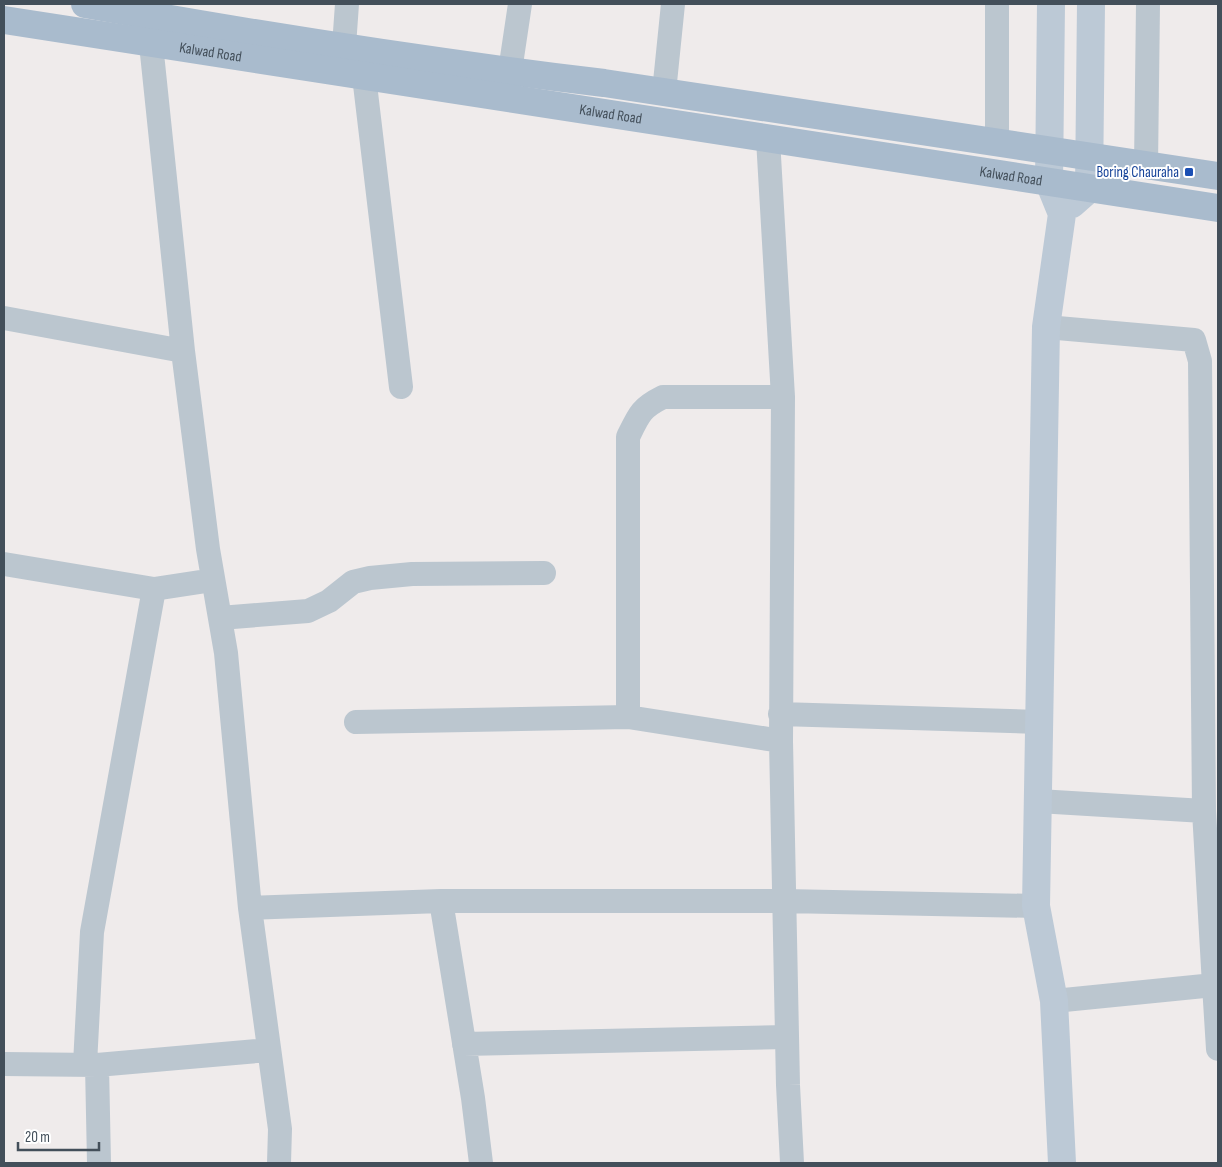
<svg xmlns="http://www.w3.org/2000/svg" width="1222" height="1167" viewBox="0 0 1222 1167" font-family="'Sofia Sans Condensed',sans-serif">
  <rect width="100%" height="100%" fill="#efebeb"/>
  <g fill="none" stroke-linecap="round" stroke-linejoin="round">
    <!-- street -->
    <path stroke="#bbc6cf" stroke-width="24" d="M997,4V143
      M151,44L183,351L208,549L226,653L250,908L280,1129L279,1163
      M344,46L347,4
      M510,71L520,4
      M364,76L401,387
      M664,92L673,4
      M768,139L783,397L781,741L788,1085L792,1163
      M1146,166L1148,4
      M4,318L183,351
      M1046,327L1194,340L1200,361L1204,811L1214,985L1054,1001
      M4,564L154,589
      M220,618L308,611L329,601L353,582L370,578L412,574L544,573
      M780,714L1039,722
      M628,717V437C639,414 641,408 663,397H783
      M356,722L628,717L781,741
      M1038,801L1204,811
      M441,901L473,1098L481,1163
      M250,908L441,901H784L1036,906
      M1214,985L1218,1049
      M464,1044L787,1037
      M4,1064L97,1065L99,1163
      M85,1064L92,932L154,589L213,580
      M97,1065L269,1050"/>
    <!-- secondary -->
    <path stroke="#bcc9d6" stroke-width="28" d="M1051,4L1049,182L1062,214L1046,327L1036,906L1054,1001L1062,1163
      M1072,204L1089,189L1091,4"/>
    <!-- primary -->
    <g stroke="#a9bbcd" stroke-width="28">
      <path d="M85,4C257,35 431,62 604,83L1218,176"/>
      <path id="s1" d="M4,20L1218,208"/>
    </g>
  </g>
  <!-- markers -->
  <rect fill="#1a4fb4" stroke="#fff" stroke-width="2" x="1184" y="167" width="10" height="10" rx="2.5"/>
  <g text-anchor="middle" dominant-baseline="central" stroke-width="4" stroke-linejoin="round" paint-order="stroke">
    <!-- street labels -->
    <g font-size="15" fill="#434f5a" stroke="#fff">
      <text stroke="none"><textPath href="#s1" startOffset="209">Kalwad Road</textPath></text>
      <text stroke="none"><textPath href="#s1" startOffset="614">Kalwad Road</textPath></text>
      <text stroke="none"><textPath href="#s1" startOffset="1019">Kalwad Road</textPath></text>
    </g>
    <!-- transit labels -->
    <g font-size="15" fill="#164399" stroke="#fff" text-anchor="end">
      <text x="1179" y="172">Boring Chauraha</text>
    </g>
  </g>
  <!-- border -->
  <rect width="1222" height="1167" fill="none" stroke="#434f5a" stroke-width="10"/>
  <!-- scale -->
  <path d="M18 1142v8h81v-8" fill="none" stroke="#434f5a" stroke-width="2.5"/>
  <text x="25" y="1142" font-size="15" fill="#434f5a" stroke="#ffffff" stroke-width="4" paint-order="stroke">20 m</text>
</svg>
